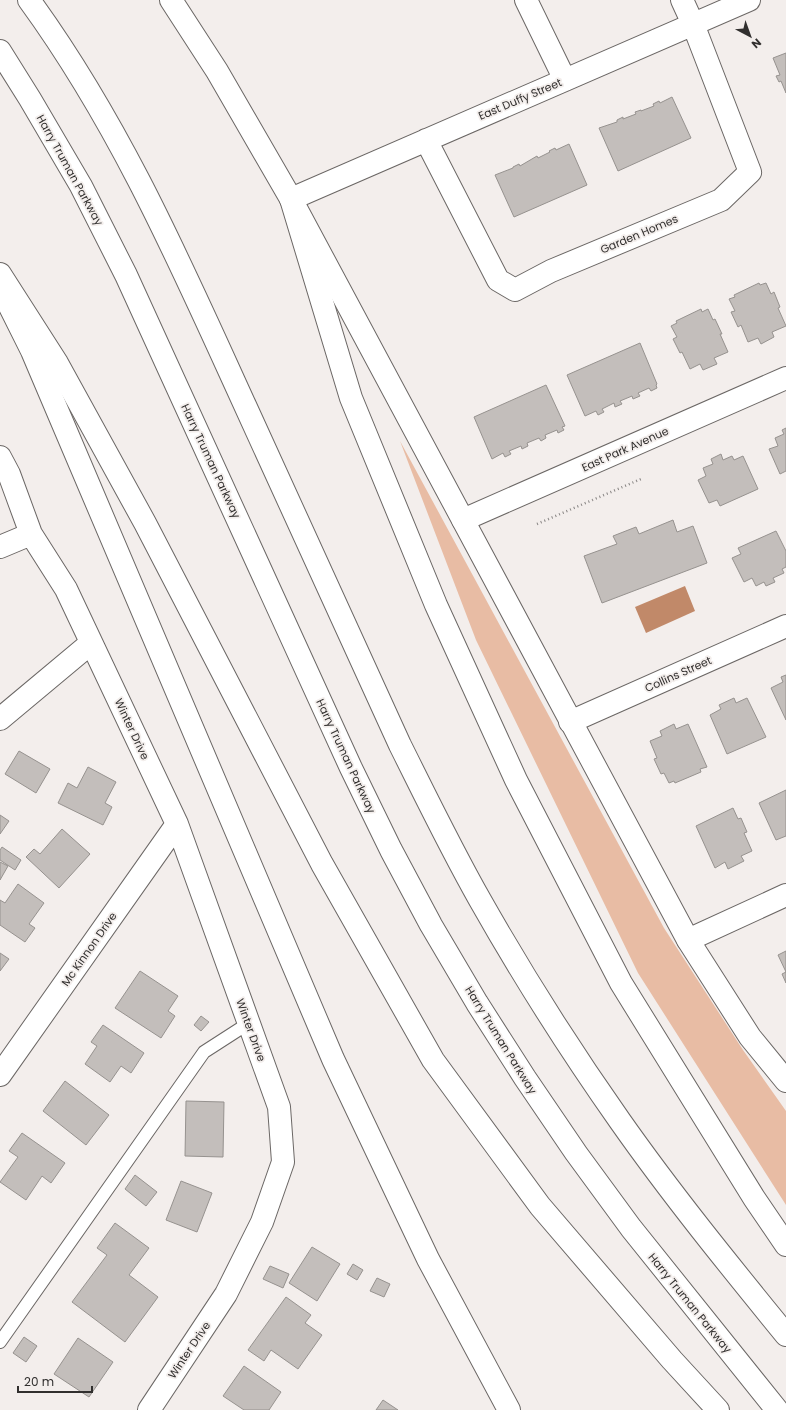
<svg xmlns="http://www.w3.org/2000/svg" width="786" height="1410" font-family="Poppins,sans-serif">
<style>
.green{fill:#e8bca4}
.water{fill:#c18969}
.building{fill:#c3bebb;stroke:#96928f}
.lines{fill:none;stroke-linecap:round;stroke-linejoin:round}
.service-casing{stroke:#6b6765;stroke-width:14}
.minor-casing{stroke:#6b6765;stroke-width:24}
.secondary-casing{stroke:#6b6765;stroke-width:24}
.motorway-casing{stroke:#6b6765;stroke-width:24}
.path{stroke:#888584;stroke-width:2.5;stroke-dasharray:1 3;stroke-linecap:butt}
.service{stroke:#fff;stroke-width:12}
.minor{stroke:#fff;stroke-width:22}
.secondary{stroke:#fff;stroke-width:22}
.motorway{stroke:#fff;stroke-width:22}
.labels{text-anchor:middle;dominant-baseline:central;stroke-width:3.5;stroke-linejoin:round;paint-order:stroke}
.street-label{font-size:11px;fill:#312f2e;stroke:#f3eeec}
</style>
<rect width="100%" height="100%" fill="#f3eeec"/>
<path class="green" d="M400 441 664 928 743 1050 786 1111V1205L638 973 476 640Z"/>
<path class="water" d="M685 586 695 611 646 633 635 607Z"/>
<path class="building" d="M786 53V93L781 81 779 82 776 76 780 75 773 58Z
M672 97 691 138 618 171 599 128 617 122V120L623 117V119L636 114 635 112 641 110V111L654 106 653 104 659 101 660 103Z
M569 144 587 185 514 217 495 175 513 168V167L519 164 520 166 537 156 538 158 550 152 549 151 555 148 556 150Z
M759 283 760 285 766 283 771 294 774 292 780 307 778 308 786 326 772 332 774 337 761 344 758 338 748 342 741 325 738 327 731 312 735 311 729 299 735 297 734 295Z
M701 309 702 312 708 309 713 320 715 319 722 334H720L728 352 714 358 717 364 703 370 700 364 690 369 682 352 680 353 673 339 677 337 671 326 677 323 676 321Z
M640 343 657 384 656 385 657 388 651 391 649 388 638 393 640 396 633 399 632 396 620 401 622 404 615 407 614 403 602 409 604 412 598 415 596 411 585 416 567 375Z
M546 385 565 426 562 427 564 430 558 433 557 430 545 435 546 438 541 441 539 438 527 443 528 446 522 449 521 446 509 451 511 454 505 457 503 453 492 459 474 417Z
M786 428V471L780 474 769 449 778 446 775 438 784 434 782 430Z
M721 454 723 460 732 456 734 460 743 456 758 489 720 506 717 500 709 503 698 480 706 476 703 468 713 464 711 459Z
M673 520 677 532 693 526 707 563 602 603 584 556 617 544 613 536 636 527 639 534Z
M776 531 786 551V567L782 569 784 573 773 578 775 582 766 586 764 582 756 586 752 578 744 582 732 558 741 554 738 548Z
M786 675V720L771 688 783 682 781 677Z
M734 698 736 703 747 698 766 737 727 754 710 715 721 709 719 705Z
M674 724 676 729 688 724 707 767 700 769 701 772 675 783 674 781 669 783 664 773 661 774 654 759 657 758 650 741 662 736 660 731Z
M19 751 50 769 36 793 5 774Z
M88 767 116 782 105 803 112 807 103 825 58 803 68 783 77 788Z
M786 790V836L776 840 759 803Z
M733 808 738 819 741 818 747 832 744 833 752 851 741 856 744 861 728 869 725 862 715 868 696 826Z
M0 815 9 821 0 834Z
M62 829 90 854 59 888 26 857 34 849 40 854Z
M2 847 21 860 15 870 0 860V850Z
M0 862 8 866 0 880Z
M18 884 44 903 29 924 35 928 25 942 0 925V900L5 903Z
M786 951V983L782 974 786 972 778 955Z
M0 953 9 959 0 971Z
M140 971 178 996 168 1011 175 1016 161 1038 115 1008Z
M201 1016 209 1022 201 1031 194 1025Z
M103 1025 144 1053 131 1073 121 1066 110 1082 85 1064 97 1046 91 1042Z
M65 1081 109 1115 86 1145 43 1111Z
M186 1101 224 1102 223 1157 185 1156Z
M22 1133 65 1163 51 1183 42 1176 26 1200 0 1182 18 1157 9 1151Z
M135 1175 157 1192 146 1206 125 1189Z
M181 1181 212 1193 197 1232 166 1220Z
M115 1223 149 1248 129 1275 158 1297 125 1342 72 1302 107 1255 97 1248Z
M312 1247 340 1264 317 1301 289 1283Z
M353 1264 363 1270 357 1280 347 1274Z
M270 1266 289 1274 283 1288 263 1279Z
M377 1278 390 1284 384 1297 370 1291Z
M286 1297 311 1315 305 1323 322 1335 298 1369 271 1350 264 1361 248 1350Z
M24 1337 37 1346 26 1362 13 1353Z
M78 1338 113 1362 89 1397 54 1374Z
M244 1366 281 1392 269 1410H244L223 1396Z
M383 1400 398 1410H376Z"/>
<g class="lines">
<g class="service-casing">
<path id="service" d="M0 1342 204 1052 249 1023"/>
</g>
<g class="minor-casing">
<path id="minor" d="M526 0 565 80
M426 140 498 280 515 290 551 271 721 200 750 172 693 24 682 0
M291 199 749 0
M0 457 9 474 31 534 66 589 177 824 279 1107 283 1162 262 1222 226 1294 149 1410
M463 520 786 378
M0 547 31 534
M0 719 91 643
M570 722 786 626
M688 940 786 895
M0 1075 177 824"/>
</g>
<g class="secondary-casing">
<path id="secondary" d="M171 0 217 71 291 199 688 940 750 1037 786 1081
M4 295 32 351 333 1059 428 1259 509 1410"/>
</g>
<g class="motorway-casing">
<path id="motorway" d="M29 0C115 118 173 247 233 379 289 501 345 623 400 745 426 797 451 849 480 900 523 976 570 1050 620 1121 672 1195 729 1265 786 1335
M0 51 30 99 81 186 126 275 351 768 391 850 431 925 477 1003 525 1078 576 1153 631 1228 777 1410
M291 199 351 398 436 605 516 780 621 983 754 1198 786 1245
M0 274 57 363 145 523 322 864 433 1060 540 1206 672 1360 718 1410"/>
</g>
<path class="path" d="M537 524 641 479"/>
<use href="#service" class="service"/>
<use href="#minor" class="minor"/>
<use href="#secondary" class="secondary"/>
<use href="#motorway" class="motorway"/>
</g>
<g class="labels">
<g class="street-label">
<text transform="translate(520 99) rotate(-23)">East Duffy Street</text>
<text transform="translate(70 170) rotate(61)">Harry Truman Parkway</text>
<text transform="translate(639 234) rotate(-23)">Garden Homes</text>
<text transform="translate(625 449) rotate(-24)">East Park Avenue</text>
<text transform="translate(211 461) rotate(65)">Harry Truman Parkway</text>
<text transform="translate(678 674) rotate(-24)">Collins Street</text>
<text transform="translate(132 729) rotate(65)">Winter Drive</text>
<text transform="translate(346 756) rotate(65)">Harry Truman Parkway</text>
<text transform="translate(89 949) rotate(-55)">Mc Kinnon Drive</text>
<text transform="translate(251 1030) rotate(70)">Winter Drive</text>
<text transform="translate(501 1040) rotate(58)">Harry Truman Parkway</text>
<text transform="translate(690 1303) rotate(51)">Harry Truman Parkway</text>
<text transform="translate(189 1350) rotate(-56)">Winter Drive</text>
</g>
</g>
<g transform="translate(750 36) rotate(139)" stroke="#f3eeec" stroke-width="3" paint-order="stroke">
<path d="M0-3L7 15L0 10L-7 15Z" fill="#312f2e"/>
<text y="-6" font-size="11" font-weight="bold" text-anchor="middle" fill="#312f2e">N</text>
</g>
<path d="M18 1386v6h74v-6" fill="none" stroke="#312f2e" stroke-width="2"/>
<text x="24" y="1386" font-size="12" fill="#312f2e" stroke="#f3eeec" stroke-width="3" paint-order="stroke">20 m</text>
</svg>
